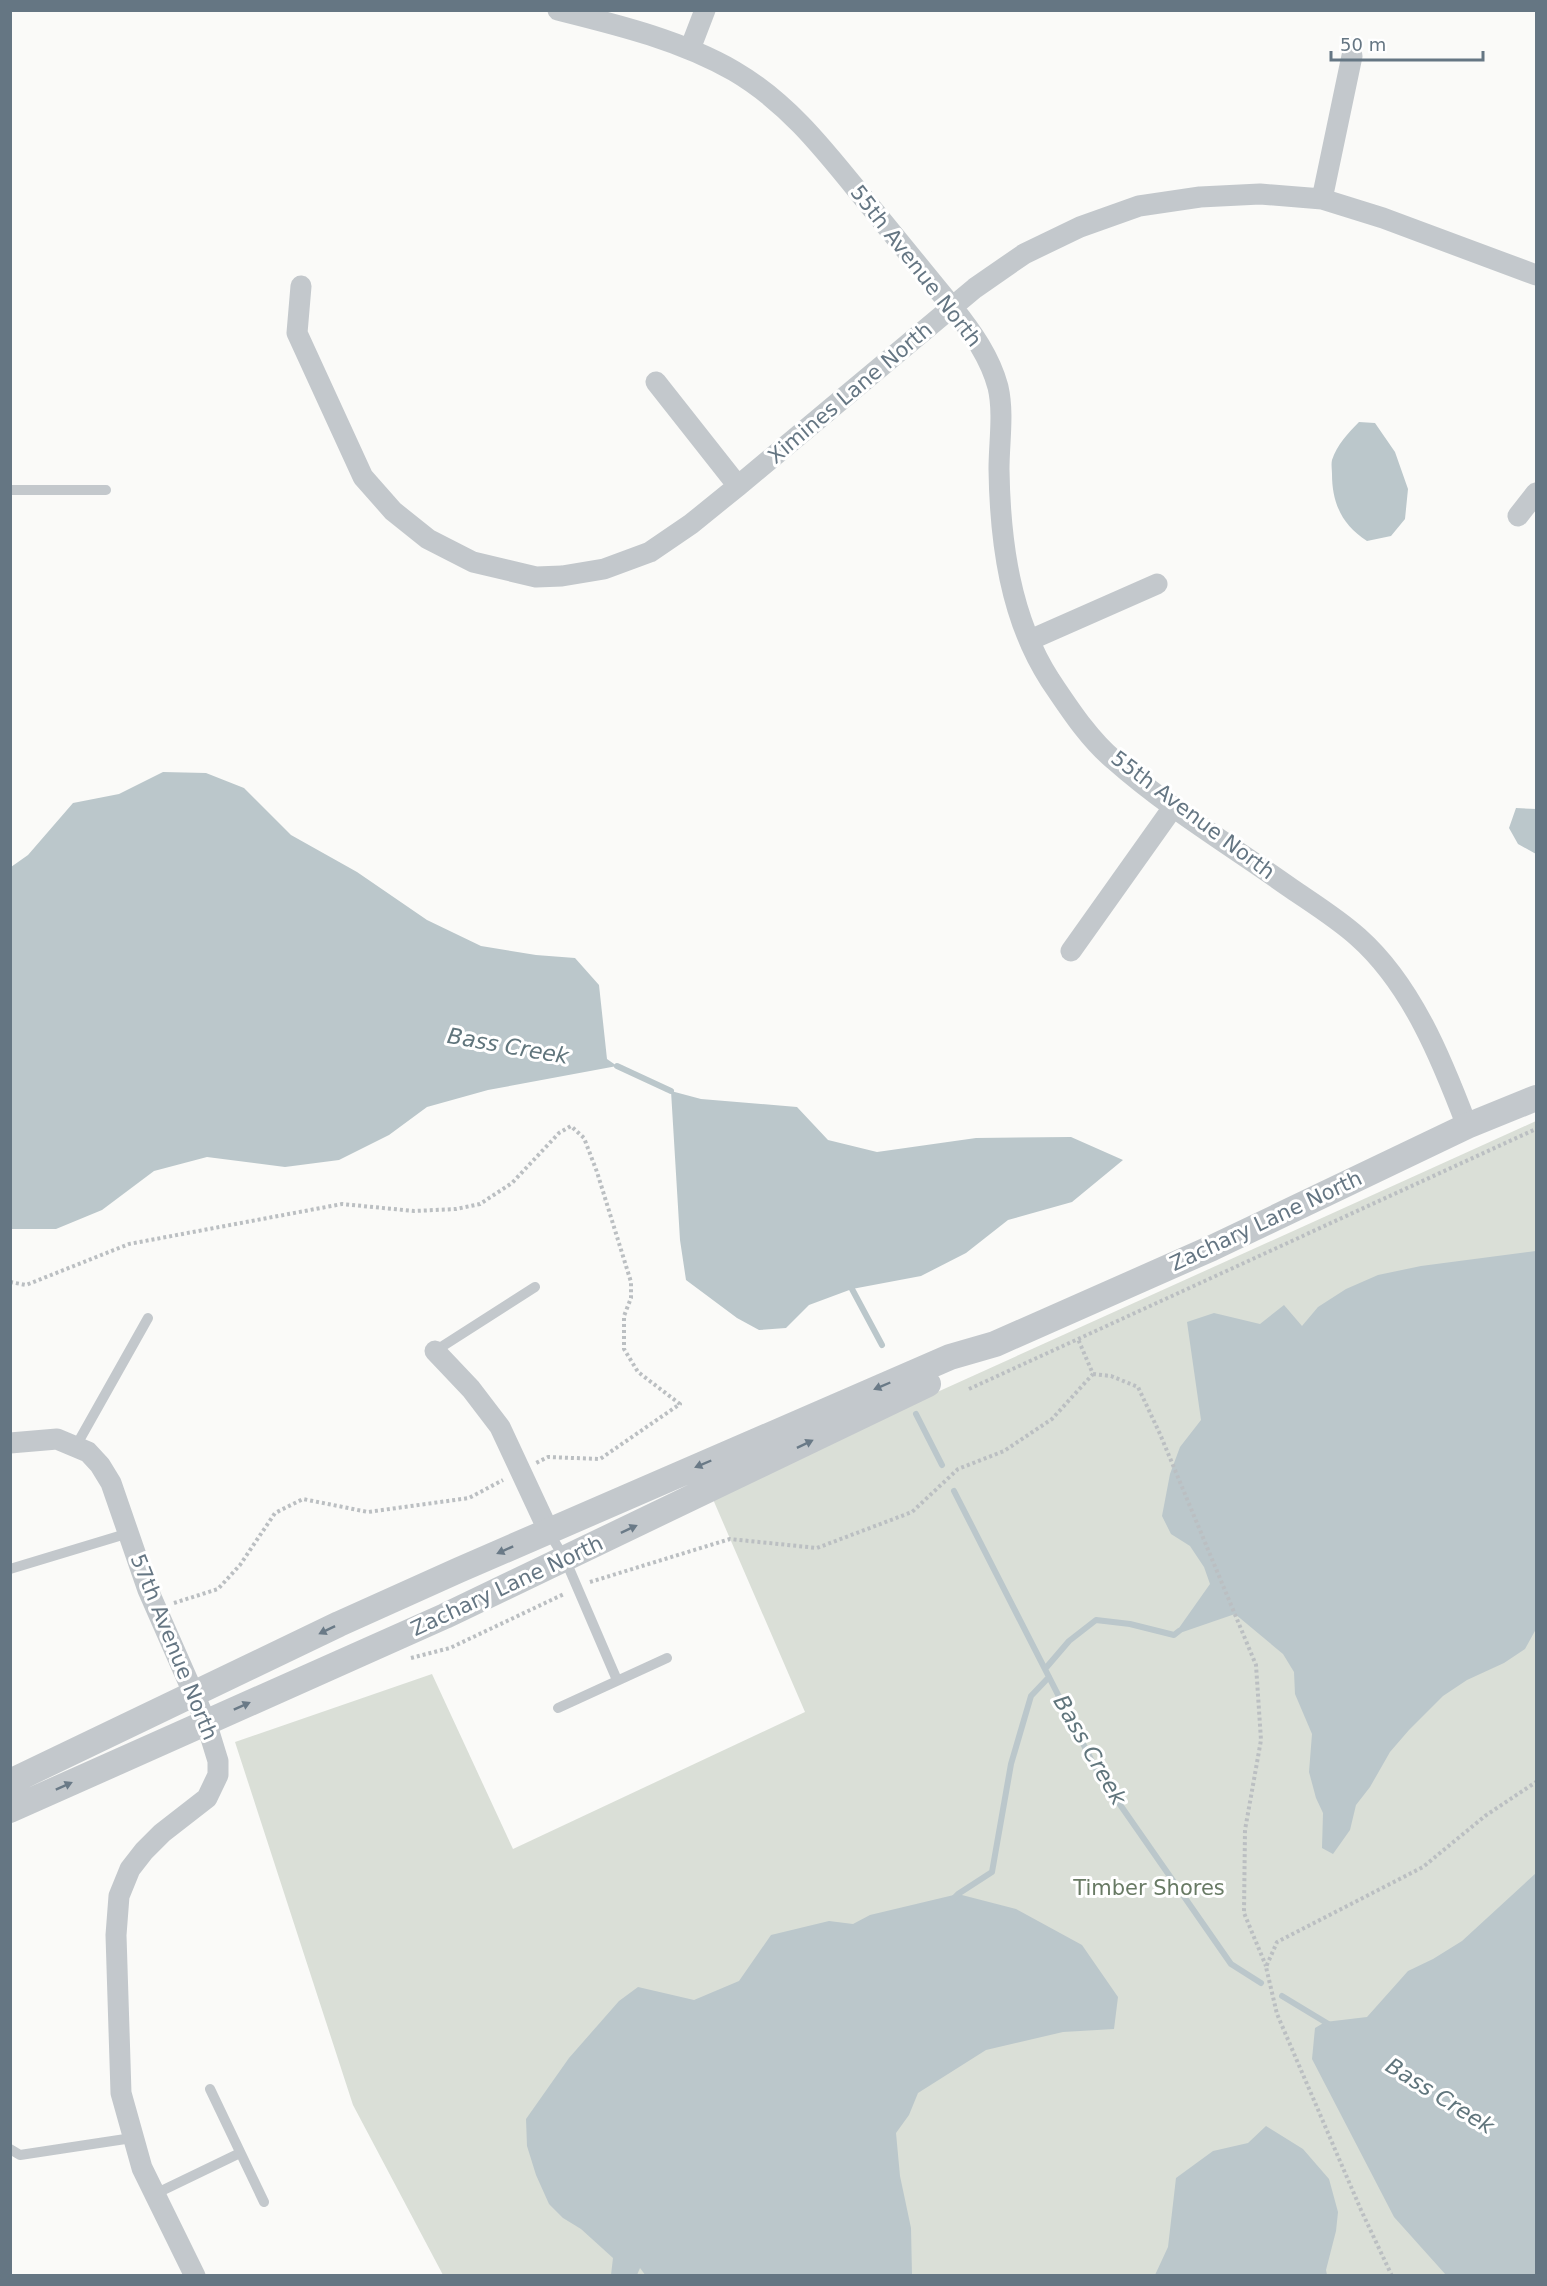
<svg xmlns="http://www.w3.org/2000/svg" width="1547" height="2286" font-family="'DejaVu Sans',sans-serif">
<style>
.green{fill:#dadfd7}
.water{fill:#bbc7cb}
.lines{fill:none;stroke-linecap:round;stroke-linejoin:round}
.stream{stroke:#bbc7cb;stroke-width:6}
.path{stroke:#bbbfc2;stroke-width:4;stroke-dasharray:3 3;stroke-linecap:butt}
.service{stroke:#c3c8cc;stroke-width:10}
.minor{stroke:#c3c8cc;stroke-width:21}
.tertiary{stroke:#c3c8cc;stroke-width:26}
.oneway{fill:#6a7a87}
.labels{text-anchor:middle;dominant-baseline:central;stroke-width:6;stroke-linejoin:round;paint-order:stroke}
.street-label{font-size:21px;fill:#657683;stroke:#fff}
.park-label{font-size:21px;fill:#687a64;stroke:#fff}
.water-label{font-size:22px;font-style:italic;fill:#60757c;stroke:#fff}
</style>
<rect width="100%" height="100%" fill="#fafaf8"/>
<path class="green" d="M1536 1121V2275H443L353 2105 235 1742 432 1674 513 1849 805 1712 712 1497 924 1398Z"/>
<path class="water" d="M1359 422 1375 423 1395 452 1408 489 1405 519 1391 536 1367 541C1342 525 1332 503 1332 474 1332 470 1331 464 1332 460 1337 445 1348 433 1359 422Z
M163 772 206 773 244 788 291 835 357 872 427 920 481 946 536 955 575 958 599 985 607 1059 617 1066 488 1090 427 1107 389 1135 339 1160 285 1167 207 1157 154 1171 102 1210 56 1229H11V867L28 855 73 803 119 794Z
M1516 808 1536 809V854L1518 844 1509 828Z
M671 1091 701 1099 797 1107 828 1140 877 1152 976 1138 1071 1137 1123 1160 1072 1202 1008 1220 966 1253 921 1276 852 1289 809 1305 786 1328 759 1330 737 1318 686 1280 680 1240Z
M1536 1251V1629L1525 1649 1504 1663 1467 1680 1443 1696 1409 1730 1390 1752 1370 1787 1356 1805 1350 1830 1333 1854 1322 1848 1323 1813 1316 1798 1309 1772 1312 1734 1295 1694 1294 1672 1283 1654 1235 1614 1174 1635 1210 1584 1204 1567 1190 1546 1171 1534 1162 1516 1170 1474 1180 1447 1201 1420 1187 1322 1214 1313 1260 1324 1284 1305 1302 1326 1318 1307 1346 1289 1378 1275 1421 1266Z
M1536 1873V2275H1446L1394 2217 1312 2059 1315 2028 1325 2022 1367 2017 1408 1971 1433 1959 1462 1941Z
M958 1894 1016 1909 1082 1945 1118 1997 1114 2029 1063 2032 986 2050 918 2093 909 2115 896 2133 900 2176 911 2228 912 2275 646 2276 640 2268 637 2275H611L613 2258 581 2229 563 2218 549 2204 536 2175 527 2146 526 2119 569 2058 619 2001 638 1987 694 2000 739 1981 771 1935 829 1921 853 1924 870 1915Z
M1266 2126 1303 2149 1329 2179 1338 2212 1336 2231 1326 2270 1327 2275H1155L1168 2247 1176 2178 1213 2151 1248 2143Z"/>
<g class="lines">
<path class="stream" d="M617 1066 671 1091
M852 1289 882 1345
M916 1414 942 1465
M954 1491 1098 1773 1231 1964 1261 1983
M1045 1669 1069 1641 1096 1620 1130 1624 1174 1635 1179 1631
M953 1899 958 1894 992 1872 1011 1764 1031 1696 1049 1677
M1282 1996 1330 2025"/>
<path class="path" d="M10 1282 26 1285 129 1244 342 1204 414 1211 456 1209 480 1204 512 1183 559 1133 571 1126 584 1138 597 1172 631 1282V1298L624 1316V1349L638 1372 680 1404 600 1459 548 1457 536 1463
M1093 1374 1111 1376 1138 1387 1160 1434 1256 1665 1261 1740 1245 1830 1244 1913 1266 1966
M969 1389 1536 1129
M590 1582 730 1539 817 1548 912 1512 958 1469 1004 1451 1052 1419 1093 1374 1078 1339
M174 1603 218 1589 240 1565 275 1513 303 1499 368 1512 469 1498 503 1480
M411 1658 450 1648 564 1594
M1392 2276 1361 2210 1277 2014 1266 1967 1277 1942 1423 1867 1485 1816 1536 1782"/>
<path class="service" d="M10 490H106
M435 1351 535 1287
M76 1446 148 1318
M548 1531 565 1559 617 1680
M10 1569 129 1533
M558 1708 667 1658
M210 2089 264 2202
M10 2149 20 2155 132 2138
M155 2194 240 2153"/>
<path class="minor" d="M558 10C618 25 680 40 734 71 787 102 823 148 861 195 891 232 922 270 953 308 972 332 990 357 998 387 1004 413 999 443 999 469 1000 541 1010 618 1050 680 1069 708 1088 738 1114 760 1168 808 1233 847 1292 889 1314 904 1338 919 1358 937 1412 985 1442 1060 1467 1126
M690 49 705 10
M1322 199 1352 56
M301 286 297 333 363 477 393 511 428 539 473 562 536 577 562 576 604 569 650 552 691 524 738 486 975 288 1024 254 1080 227 1139 206 1200 197 1260 194 1322 199 1383 218 1536 275
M656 382 738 486
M1518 516 1536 493
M1030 640 1157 584
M1071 951 1174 806
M435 1351 471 1389 500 1427 548 1530
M10 1443 57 1439 88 1452 100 1465 111 1483 148 1590 206 1722 218 1761V1775L207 1798 162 1833 144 1851 130 1869 119 1896 116 1935 121 2093 142 2168 195 2276"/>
<path class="tertiary" d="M10 1782 339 1624 459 1570 950 1357 995 1344 1212 1248 1467 1126 1536 1098
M10 1810 445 1616 928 1384"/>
</g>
<defs><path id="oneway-solid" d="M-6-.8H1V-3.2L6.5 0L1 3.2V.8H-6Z" transform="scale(1.5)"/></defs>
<g class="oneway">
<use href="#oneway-solid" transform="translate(882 1386) rotate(157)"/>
<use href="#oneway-solid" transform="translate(805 1444) rotate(-26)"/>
<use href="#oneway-solid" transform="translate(703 1464) rotate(157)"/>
<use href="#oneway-solid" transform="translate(629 1529) rotate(-25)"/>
<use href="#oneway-solid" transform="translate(505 1550) rotate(156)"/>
<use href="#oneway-solid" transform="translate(327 1630) rotate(154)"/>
<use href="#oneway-solid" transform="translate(242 1706) rotate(-24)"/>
<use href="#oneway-solid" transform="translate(64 1786) rotate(-24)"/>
</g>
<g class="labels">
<g class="street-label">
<text transform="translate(916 266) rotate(52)">55th Avenue North</text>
<text transform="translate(850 393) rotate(-40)">Ximines Lane North</text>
<text transform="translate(1193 815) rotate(37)">55th Avenue North</text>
<text transform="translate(1266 1221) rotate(-25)">Zachary Lane North</text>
<text transform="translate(507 1586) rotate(-25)">Zachary Lane North</text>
<text transform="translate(174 1647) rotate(68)">57th Avenue North</text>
</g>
<g class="park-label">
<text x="1149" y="1888">Timber Shores</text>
</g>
<g class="water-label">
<text transform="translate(508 1046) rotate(10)">Bass Creek</text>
<text transform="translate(1090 1750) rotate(60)">Bass Creek</text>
<text transform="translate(1440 2096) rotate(32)">Bass Creek</text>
</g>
</g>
<rect width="1547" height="2286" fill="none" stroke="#657683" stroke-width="24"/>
<path d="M1331 51v9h152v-9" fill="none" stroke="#657683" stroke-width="3"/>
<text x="1340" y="51" font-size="18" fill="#657683" stroke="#ffffff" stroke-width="4.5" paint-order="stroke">50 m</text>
</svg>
